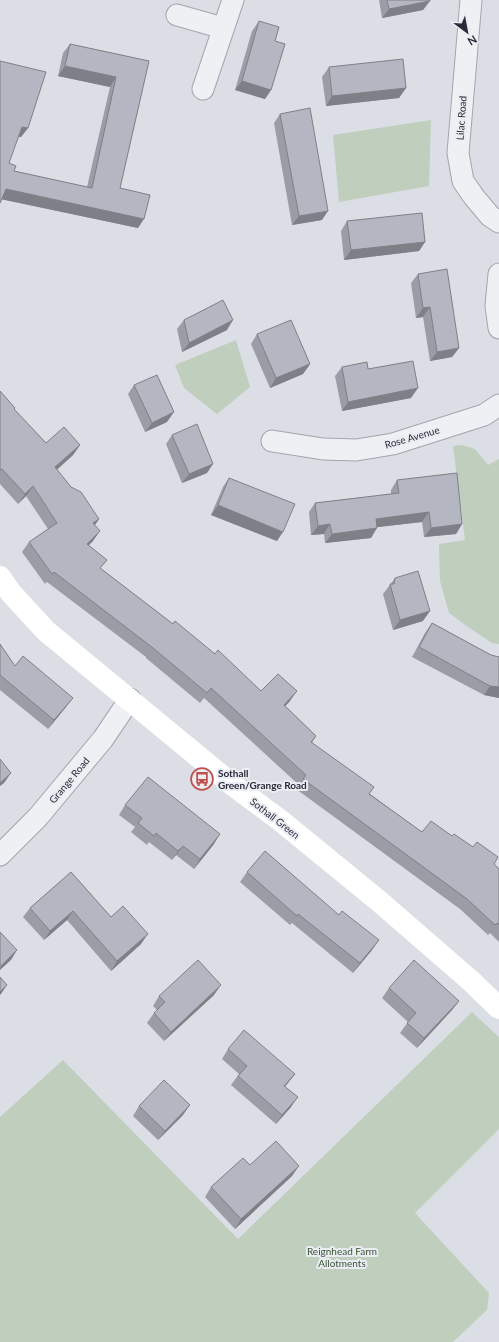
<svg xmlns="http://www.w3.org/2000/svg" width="499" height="1342" font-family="Lato,sans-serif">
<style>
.green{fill:#c0cebe}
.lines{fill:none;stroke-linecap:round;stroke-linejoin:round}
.street-casing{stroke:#a2a5ae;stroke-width:23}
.street{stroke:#eff0f4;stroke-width:21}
.secondary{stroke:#fff;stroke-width:22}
.wall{fill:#9b9da6}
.shaded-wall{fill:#7e8087}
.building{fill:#b4b7c1;stroke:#7e8087}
.labels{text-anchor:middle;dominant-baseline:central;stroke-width:4;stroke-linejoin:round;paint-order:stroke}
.street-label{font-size:10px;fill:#282b3a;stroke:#ebedf3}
.poi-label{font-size:10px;font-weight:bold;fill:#282b3a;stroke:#ebedf3;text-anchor:start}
.park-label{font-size:10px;fill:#375436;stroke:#ebedf3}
</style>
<rect width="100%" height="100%" fill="#dcdee5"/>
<path class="green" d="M431 120 429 186 339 202 333 135Z
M236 340 250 387 217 414 184 388 175 365Z
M462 445 475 449 488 465 499 459V644L492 643 468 627 449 613 440 581 439 544 465 540 453 446Z
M472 1012 499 1037V1129L415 1213 489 1293 487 1310 453 1342H0V1117L63 1060 238 1239Z"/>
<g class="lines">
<g class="street-casing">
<path id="street" d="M471 0 458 153 463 181 474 197 490 216 499 222
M177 15 223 28
M203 89 233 0
M499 274 496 306 499 328
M272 441 323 449 356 450 393 444 484 415 499 405
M0 855 38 817 103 739 130 699"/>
</g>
<use href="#street" class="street"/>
<path class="secondary" d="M0 577 11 593 46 631 234 786 281 821 380 902 471 981 499 1008"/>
</g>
<path class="wall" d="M379 0H430L423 10 382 18Z
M259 21 275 41 271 90 265 99 235 90 252 31Z
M70 44 149 61 120 188 138 228 2 199 0 61 28 128 21 137H18L9 163 14 171 87 187 110 87 58 76 63 53Z
M329 67 406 88 399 98 326 106 322 77Z
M280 114 322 220 292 225 274 123Z
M347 221 425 242 419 251 344 260 341 231Z
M418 274 459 348 452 357 430 361 423 317 416 318 411 283Z
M184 320 227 330 182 352 177 329Z
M257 334 310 364 303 374 270 388 251 344Z
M342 367 368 369 411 398 342 411 335 376Z
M134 385 167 422 145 432 128 394Z
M0 391 14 410 46 443 80 445 73 455 57 470 71 487 99 519 95 525 93 541 88 545 107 560 100 568 261 691 290 701 285 706 316 736 312 743 370 794 422 832 494 864 499 869V942L490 933 488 935 460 909 296 789 299 785 204 698 200 703 146 658V657L47 582 45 584 22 552 29 542 48 529 26 496 18 504 0 484Z
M172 435 207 473 182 483 166 444Z
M229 478 277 541 211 515 223 487Z
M397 480 462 524 456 534 424 537 422 522 377 527 371 538 325 543 324 534 311 535 309 512 315 503 391 494V490Z
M395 578 423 621 393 630 383 594Z
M432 623 491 655 499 657V698L484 695 412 657 425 633Z
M0 644 15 666 66 707 48 729 0 690Z
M125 805 214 844 194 869 176 855 172 860 149 842 147 845 131 832 135 827 119 815Z
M71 872 111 917 141 944 111 971 67 920 44 940 23 917 30 908Z
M247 872 372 950 353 973 292 923 290 925 240 882Z
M389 988 459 1001 452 1010 417 1048 400 1033 408 1022 382 998Z
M214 995 164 1041 147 1023 154 1013 157 1010 153 1006 159 996Z
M228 1049 295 1074 285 1086 291 1107 276 1124 231 1085 239 1074 222 1059Z
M139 1106 183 1115 158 1140 133 1116Z
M250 1165 292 1176 235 1229 205 1197 211 1187Z"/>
<path class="shaded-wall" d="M430 1 423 10 382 18 389 9Z
M65 66 116 77 110 87 58 76Z
M242 81 271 90 265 99 235 90Z
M406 88 399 98 326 106 332 96Z
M22 127 28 128 21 137 15 136Z
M6 189 144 219 138 228 0 199Z
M328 211 322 220 292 225 299 216Z
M425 242 419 251 344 260 351 250Z
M430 307 423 317 416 318 423 308Z
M233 320 227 330 182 352 189 343Z
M459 348 452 357 430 361 437 352Z
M310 364 303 374 270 388 276 378Z
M418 388 411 398 342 411 348 402Z
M174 412 167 422 145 432 152 423Z
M80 445 73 455 48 477 55 467Z
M213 464 207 473 182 483 189 474Z
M33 486 26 496 18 504 25 494Z
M218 505 283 532 277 541 211 515Z
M429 512 422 522 370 528 376 519Z
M99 519 92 529 93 523Z
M330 524 324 534 311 535 318 526Z
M462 524 456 534 424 537 431 528Z
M377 528 371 538 325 543 332 534Z
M100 531 93 541 80 554 87 544Z
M430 611 423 621 393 630 400 620Z
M490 686 499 687V698L484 695Z
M297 691 290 701 277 715 284 705Z
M73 698 66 707 48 729 54 720Z
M11 773 4 783 0 786V783Z
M220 834 214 844 194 869 200 859Z
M183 846 176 855 172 860 178 851Z
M73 911 67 920 44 940 50 931Z
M148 934 141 944 111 971 117 961Z
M379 940 372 950 353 973 360 963Z
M17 950 11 960 0 970V967Z
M7 985 1 994 0 995V992Z
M221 985 214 995 164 1041 171 1032Z
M459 1001 452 1010 417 1048 424 1038Z
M295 1074 288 1083 278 1095 284 1086Z
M298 1097 291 1107 276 1124 282 1115Z
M190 1105 183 1115 158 1140 165 1131Z
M299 1166 292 1176 235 1229 241 1219Z"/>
<path class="building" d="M387 0H430V1L389 9Z
M259 21 279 27 275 41 285 44 271 90 242 81Z
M70 44 149 61 120 188 150 195 144 219 6 189 0 203V61L46 72 28 128 22 127 9 163 16 166 14 171 92 188 116 77 65 66Z
M403 59 406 88 332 96 329 67Z
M310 108 328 211 299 216 280 114Z
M422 213 425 242 351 250 347 221Z
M447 269 459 348 437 352 430 307 423 308 418 274Z
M223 300 233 320 189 343 184 320Z
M291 320 310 364 276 378 257 334Z
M413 361 418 388 348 402 342 367 367 362 368 369Z
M157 375 174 412 152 423 134 385Z
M0 391 15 408 14 409 46 443 64 427 80 445 55 467 71 487 81 492 99 519 93 523 100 531 87 544 107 560 100 568 173 624 175 621 215 654 218 650 261 691 278 674 297 691 284 705 316 736 311 742 374 787 369 794 422 832 431 821 452 836 454 834 473 847 477 842 498 857 494 864 499 869V925L497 923 495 925 467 899 303 779 306 775 211 688 207 693 153 648 54 572 52 574 29 542 57 523 33 486 25 494 2 469 1 470 0 469Z
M197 424 213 464 189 474 172 435Z
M457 473 462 524 431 528 429 512 376 519 377 528 332 534 330 524 318 526 315 503 399 493 397 480Z
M229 478 295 504 283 532 218 505Z
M418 571 430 611 400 620 390 584H394L395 578Z
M432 623 491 655 499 657V687L490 686 419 647Z
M0 644 15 666 23 656 73 698 54 720 0 675Z
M0 759 11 773 0 783Z
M148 777 220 834 200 859 183 846 178 851 156 833 154 836 138 823 142 818 125 805Z
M265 851 339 915 342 911 379 940 360 963 298 914 297 916 247 872Z
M71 872 111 917 123 906 148 934 117 961 73 911 50 931 30 908Z
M0 932 17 950 1 966 0 965Z
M198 960 221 985 171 1032 154 1013 165 1002 159 996Z
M414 960 459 1001 424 1038 407 1023 416 1013 389 988Z
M0 977 7 985 0 992Z
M244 1030 295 1074 284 1086 298 1097 282 1115 238 1076 247 1066 228 1049Z
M164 1080 190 1105 165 1131 139 1106Z
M276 1141 299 1166 241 1219 211 1187 243 1158 250 1165Z"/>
<defs>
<g id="bus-ring" transform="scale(1.15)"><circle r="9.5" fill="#ebedf3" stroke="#c04f4c" stroke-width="1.5"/><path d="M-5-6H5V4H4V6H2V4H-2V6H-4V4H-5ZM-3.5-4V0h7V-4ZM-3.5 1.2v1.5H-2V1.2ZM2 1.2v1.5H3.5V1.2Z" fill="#c04f4c"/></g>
</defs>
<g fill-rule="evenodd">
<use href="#bus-ring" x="202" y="779"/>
</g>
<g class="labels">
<g class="street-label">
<text transform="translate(461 118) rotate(-86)">Lilac Road</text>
<text transform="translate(412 437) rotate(-16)">Rose Avenue</text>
<text transform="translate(69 780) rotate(-50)">Grange Road</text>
<text transform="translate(275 818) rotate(38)">Sothall Green</text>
</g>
<g class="poi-label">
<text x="218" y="773">Sothall<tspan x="218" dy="12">Green/Grange Road</tspan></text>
</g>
<g class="park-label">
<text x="342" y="1251">Reignhead Farm<tspan x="342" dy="12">Allotments</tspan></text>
</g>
</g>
<g transform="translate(467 32) rotate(148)" stroke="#ebedf3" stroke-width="3" paint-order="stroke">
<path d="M0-3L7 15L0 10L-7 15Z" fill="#282b3a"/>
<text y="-6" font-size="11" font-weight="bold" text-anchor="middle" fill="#282b3a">N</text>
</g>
</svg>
